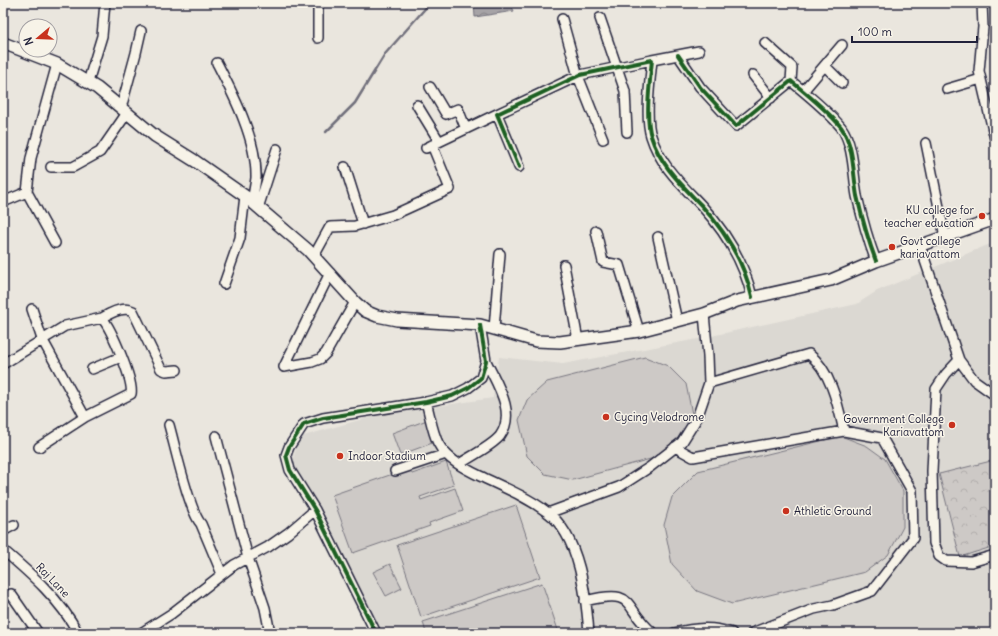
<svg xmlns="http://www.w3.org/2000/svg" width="998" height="636" font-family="Delius,sans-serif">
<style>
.built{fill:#dbd8d2}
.forest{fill:url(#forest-crowns);stroke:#787680}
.garden{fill:#cdc9c6;stroke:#787680}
.water{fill:url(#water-waves);stroke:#716f7b}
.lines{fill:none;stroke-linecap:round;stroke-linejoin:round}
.stream{stroke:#716f7b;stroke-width:2.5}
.minor-casing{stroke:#22223b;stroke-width:12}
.major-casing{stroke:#22223b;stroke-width:14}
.minor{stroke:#f7f3e8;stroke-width:9}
.major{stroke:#f7f3e8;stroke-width:11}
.cycleway-casing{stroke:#f7f3e8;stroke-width:6}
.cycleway{stroke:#1b5e20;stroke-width:4}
.poi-dot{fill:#c8321e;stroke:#f7f3e8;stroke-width:1.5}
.labels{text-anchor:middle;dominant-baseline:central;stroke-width:3;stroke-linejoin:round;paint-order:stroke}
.poi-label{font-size:11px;fill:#22223b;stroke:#f7f3e8;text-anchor:start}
.street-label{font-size:11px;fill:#22223b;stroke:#f7f3e8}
</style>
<defs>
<pattern id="forest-crowns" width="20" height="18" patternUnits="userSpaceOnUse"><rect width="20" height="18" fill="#cdc9c6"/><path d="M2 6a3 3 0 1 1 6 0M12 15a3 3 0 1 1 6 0" fill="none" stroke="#b0acab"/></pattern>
<pattern id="water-waves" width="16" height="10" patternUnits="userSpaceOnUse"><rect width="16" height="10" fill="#a6a3a6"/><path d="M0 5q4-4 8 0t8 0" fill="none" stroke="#878488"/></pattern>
</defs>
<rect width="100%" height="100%" fill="#eae6de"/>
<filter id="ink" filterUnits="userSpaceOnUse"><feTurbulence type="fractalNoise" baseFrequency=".025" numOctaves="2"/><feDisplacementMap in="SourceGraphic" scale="8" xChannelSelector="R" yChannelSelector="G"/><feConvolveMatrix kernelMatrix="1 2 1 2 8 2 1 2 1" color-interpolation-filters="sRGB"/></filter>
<g filter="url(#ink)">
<path class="built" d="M995 242V633H383L292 461 300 437 377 415 493 398 499 357 563 364 698 339 857 304 877 291Z"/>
<path class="forest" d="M995 460V546L960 557 939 474Z"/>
<path class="garden" d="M645 357 668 366 686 384 692 414 685 436 669 454 573 480 545 474 527 456 519 420 527 400 547 382Z
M427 420 435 442 400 455 392 433Z
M841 436 867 446 885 459 903 491V527L888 555 865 572 732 604 697 591 672 564 664 525 672 497 698 471Z
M446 462 454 485 420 497 421 500 455 488 463 511 429 523 430 526 353 553 332 495 410 468 412 474Z
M516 505 540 577 421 617 397 545Z
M390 564 402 588 386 596 373 572Z
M542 583 559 633H426L423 622Z"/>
<path class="water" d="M474 3H510L514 11 475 17Z"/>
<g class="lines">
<path class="stream" d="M326 132 355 103 385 54 430 3"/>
<g class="minor-casing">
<path id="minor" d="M982 3 983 27 979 71 995 139
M600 18 625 91 627 132
M562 19 578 76 603 139
M318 38V3
M765 43 792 67 791 81
M678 55 700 87 736 126 791 81C808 95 827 110 841 127 854 145 853 174 857 196 862 218 868 240 876 261
M652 60 699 51
M217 63C234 96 257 140 256 178 255 186 253 195 252 203
M825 66 842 83
M753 75 771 98
M88 82 102 36 105 3
M430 87 446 114 458 109 466 129
M947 89 981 79
M803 91 842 45
M417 105 439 141
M121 108 136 53 141 31
M926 143 945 237
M426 148 497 114
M51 167H73L100 152 127 113
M345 167 363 224
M519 167 497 114 580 75 652 60C650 81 645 118 651 136 660 165 681 184 701 205 725 231 744 262 752 297
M3 202 27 192
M258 208 277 149
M596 231 603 262 619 265 639 331
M658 237 677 321
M55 243 27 192 31 158 57 64
M920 246 959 360 946 374 936 389 932 471 934 543 939 556 946 561 971 562 995 555
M314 256 330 227 355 226 393 215 450 189 432 145
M564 265 578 340
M224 284 240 238 245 196
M32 309 42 339 85 417 39 447
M494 329 500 254
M959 360 974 380 995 395
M3 364 65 326 102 318
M284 367 330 273
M284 367 312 362 320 359 326 353 355 302
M92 369 121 357
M709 383 809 354C831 371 838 405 844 431
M426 402C430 415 432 431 438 443 446 459 465 469 480 476 503 487 527 497 547 512 580 536 586 596 589 633
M85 417 131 394C134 381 111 328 102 318 110 313 124 306 133 311L161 369 166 371 177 370
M169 425C175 446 189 511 201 524L222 574
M216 436 248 558 265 608 270 633
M675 447 693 457 844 431 882 438 912 491 913 538 872 591 833 605 814 609 752 633
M459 464C470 457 492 446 500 436 517 412 496 383 486 361
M395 471 446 454
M548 513 619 487 650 467 682 442 697 418 709 383 708 356 704 314
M3 531 14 525
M3 550C31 574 60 599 78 633
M11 594 38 633
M585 601C638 588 621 606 653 633
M141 633 171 614 234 565 268 547 288 533 315 510
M376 633 315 510 290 470 286 455 289 447 304 424 323 418 426 402 452 396 468 388 481 378 486 361 480 325
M674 633C695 628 712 626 732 633"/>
</g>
<g class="major-casing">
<path id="major" d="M3 43 57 64 97 88 155 136 195 161 245 196 308 250 355 302 365 311 377 316 397 320 480 325 536 341 560 342 639 331 704 314 737 301 831 280 876 261 995 219"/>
</g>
<use href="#minor" class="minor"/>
<use href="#major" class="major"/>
<g class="cycleway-casing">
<path id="cycleway" d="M678 55 700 87 736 126 791 81C808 95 827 110 841 127 854 145 853 174 857 196 862 218 868 240 876 261
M519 167 497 114 580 75 652 60C650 81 645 118 651 136 660 165 681 184 701 205 725 231 744 262 752 297
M376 633 315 510 290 470 286 455 289 447 304 424 323 418 426 402 452 396 468 388 481 378 486 361 480 325"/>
</g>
<use href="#cycleway" class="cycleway"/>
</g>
</g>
<g class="poi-dot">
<circle cx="982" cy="216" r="4"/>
<circle cx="892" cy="247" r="4"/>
<circle cx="606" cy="417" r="4"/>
<circle cx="952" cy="425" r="4"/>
<circle cx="340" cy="456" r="4"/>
<circle cx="786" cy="511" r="4"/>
</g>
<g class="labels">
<g class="poi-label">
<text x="974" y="210" text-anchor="end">KU college for<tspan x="974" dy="13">teacher education</tspan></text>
<text x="900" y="241">Govt college<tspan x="900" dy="13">kariavattom</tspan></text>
<text x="614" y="417">Cycing Velodrome</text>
<text x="944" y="419" text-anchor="end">Government College<tspan x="944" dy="13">Kariavattom</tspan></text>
<text x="348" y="456">Indoor Stadium</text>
<text x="794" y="511">Athletic Ground</text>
</g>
<g class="street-label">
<text transform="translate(53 580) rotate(46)">Raj Lane</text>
</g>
</g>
<rect width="998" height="636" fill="none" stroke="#f7f3e8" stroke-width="16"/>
<rect x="8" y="8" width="982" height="620" fill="none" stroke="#22223b" stroke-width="1.5" filter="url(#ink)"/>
<g transform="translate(38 38) rotate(251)"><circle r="19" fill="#f7f3e8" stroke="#a29fa3"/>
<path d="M0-3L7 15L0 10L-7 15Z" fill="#c8321e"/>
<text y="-6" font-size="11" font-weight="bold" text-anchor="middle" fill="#22223b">N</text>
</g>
<path d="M852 36v6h125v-6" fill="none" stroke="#22223b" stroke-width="2"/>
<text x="858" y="36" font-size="12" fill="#22223b" stroke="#f7f3e8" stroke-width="3" paint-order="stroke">100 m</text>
</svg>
